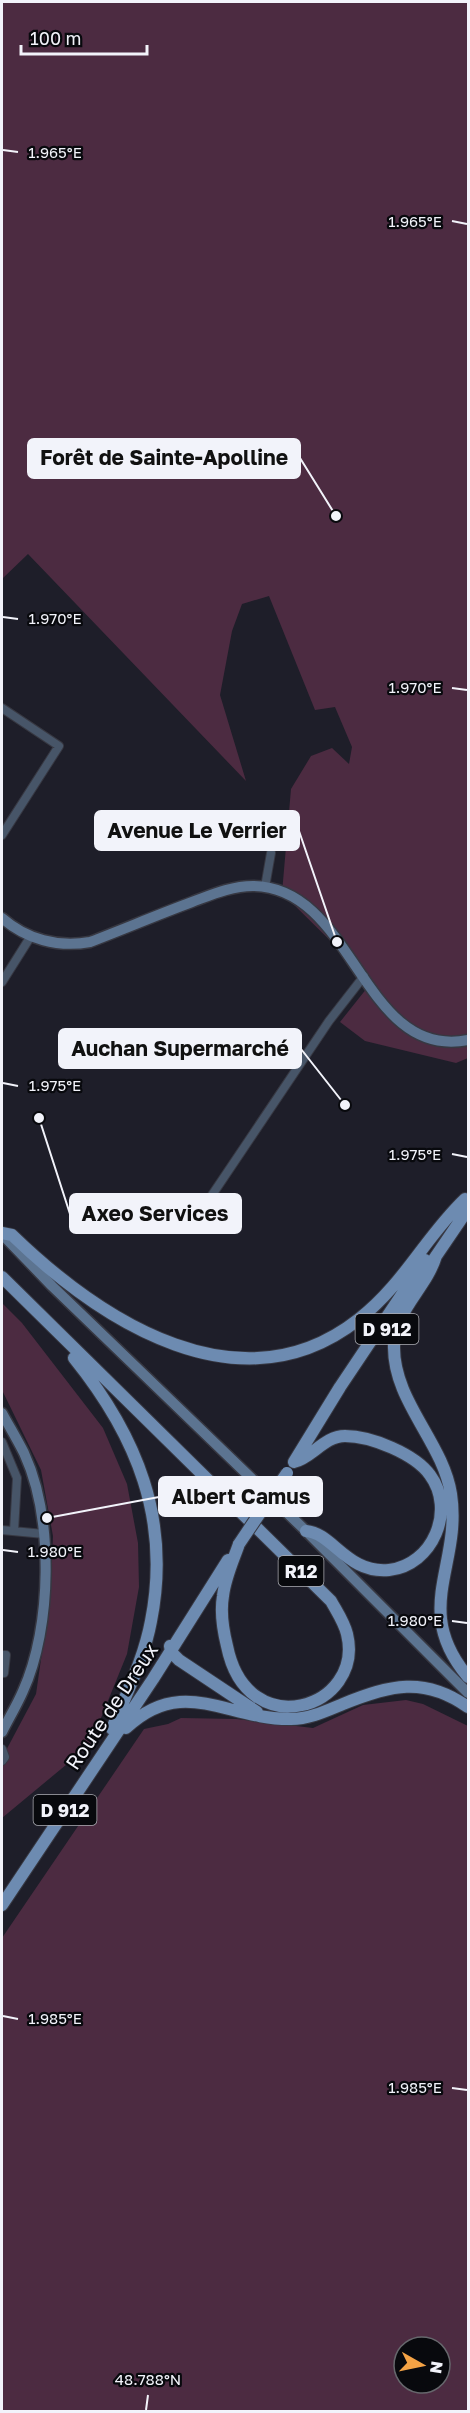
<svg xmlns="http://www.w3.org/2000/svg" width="470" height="2413" font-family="'Golos Text',sans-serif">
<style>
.green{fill:#4c2b41;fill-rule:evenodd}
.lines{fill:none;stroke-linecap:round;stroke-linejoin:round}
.street-casing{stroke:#373842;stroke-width:10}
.secondary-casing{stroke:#373842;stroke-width:13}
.primary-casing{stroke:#373842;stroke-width:14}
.street{stroke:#475568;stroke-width:8}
.secondary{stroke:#5c7491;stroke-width:10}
.primary{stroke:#6d8bb1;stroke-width:12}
.primary-bridge-casing{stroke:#373842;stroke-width:14;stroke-linecap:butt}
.primary-bridge{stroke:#6d8bb1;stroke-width:12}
.ticks{fill:none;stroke:#f2f3fa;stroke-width:2}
.labels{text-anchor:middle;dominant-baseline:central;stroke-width:4.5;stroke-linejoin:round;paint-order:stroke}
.shield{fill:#08090d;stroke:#acadb3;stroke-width:1.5}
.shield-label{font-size:18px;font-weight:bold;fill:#f2f3fa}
.street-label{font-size:20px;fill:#f2f3fa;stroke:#08090d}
.ticks-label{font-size:15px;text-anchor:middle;fill:#f2f3fa;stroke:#08090d;stroke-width:4.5;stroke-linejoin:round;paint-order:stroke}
.leader{fill:none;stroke:#f2f3fa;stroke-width:2}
.callout-dot{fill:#f2f3fa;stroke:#08090d;stroke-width:2}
.callout{fill:#f2f3fa;stroke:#f2f3fa;stroke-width:2}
.callout-label{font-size:21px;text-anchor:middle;font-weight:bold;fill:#111}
</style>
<rect width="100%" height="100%" fill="#1e1e29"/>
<path class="green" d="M2 2H468V1058L456 1063 365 1041 340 1022 371 983 364 974 282 893 291 789 311 756 332 748 349 764 352 747 335 707 315 710 269 596 242 604 232 631 220 695 246 781 28 554 2 579Z
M2 1303 22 1323 103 1428 127 1484 138 1543 139 1587 127 1654 90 1745 2 1818V1758L36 1694 50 1597 53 1536 41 1470 2 1390Z
M406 1700 423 1704 468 1726V2411L2 2412V1938L144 1729 168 1724 181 1718 236 1719 313 1728 363 1705ZM404 2347H440V2383H404Z"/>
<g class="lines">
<g class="street-casing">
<path id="street" d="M2 708 59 746 2 835
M265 887 271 853
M2 982 31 936
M208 1201 329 1021 364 976
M2 1442 17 1478 14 1531
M2 1530 44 1534
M2 1655H6L4 1673 2 1672
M2 1749 5 1757 2 1761"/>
</g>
<g class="secondary-casing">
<path id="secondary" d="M2 918C26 939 58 948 90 942 124 929 157 915 192 902 211 895 231 886 253 886 355 887 362 1061 468 1040
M2 1234 52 1286 306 1531 468 1693
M2 1413C9 1426 17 1439 24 1453 54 1518 52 1627 23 1691 17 1705 9 1718 2 1732"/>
</g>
<g class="primary-casing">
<path id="primary" d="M2 1233 12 1235C102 1322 241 1412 359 1319 404 1284 426 1236 465 1199
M436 1256C426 1289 395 1309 394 1346 393 1401 443 1442 451 1494 462 1566 411 1609 468 1677
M432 1262 468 1209
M2 1277 331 1601C337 1612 344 1622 347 1634 365 1708 247 1746 227 1646 223 1630 220 1613 223 1596 225 1578 233 1561 239 1544
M74 1358C137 1436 171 1520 151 1621 144 1659 126 1694 112 1729
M294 1462C312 1458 324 1436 345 1436 371 1436 415 1454 430 1475 456 1510 433 1565 389 1570 347 1574 333 1533 306 1531
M294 1462 340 1387 425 1260
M170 1646 171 1652 179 1660 257 1712
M126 1728C183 1674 227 1720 291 1719 309 1719 326 1711 343 1704 390 1685 424 1676 468 1707
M2 1905 153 1679 228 1560"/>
</g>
<use href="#street" class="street"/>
<use href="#secondary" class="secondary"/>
<use href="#primary" class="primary"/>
<g class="primary-bridge-casing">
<path id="primary-bridge" d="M239 1544 287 1473"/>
</g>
<use href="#primary-bridge" class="primary-bridge"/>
</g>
<path class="ticks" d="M3 150 18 152M452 221 467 224M3 617 18 619M452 688 467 690M3 1083 18 1086M452 1154 467 1157M3 1550 18 1552M452 1621 467 1623M3 2016 18 2019M452 2088 467 2090M146 2410 148 2395"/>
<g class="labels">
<g class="shield">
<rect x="355.5" y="1314" width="63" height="30" rx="4.5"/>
<rect x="278.5" y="1556" width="45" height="30" rx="4.5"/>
<rect x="33.5" y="1795" width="63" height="30" rx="4.5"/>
</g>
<g class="shield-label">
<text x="387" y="1329">D 912</text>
<text x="301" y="1571">R12</text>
<text x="65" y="1810">D 912</text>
</g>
<g class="street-label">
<text transform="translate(111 1706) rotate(-56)">Route de Dreux</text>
</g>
</g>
<g class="ticks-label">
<text x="55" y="158">1.965°E</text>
<text x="415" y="227">1.965°E</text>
<text x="55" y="624">1.970°E</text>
<text x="415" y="693">1.970°E</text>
<text x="55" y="1091">1.975°E</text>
<text x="415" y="1160">1.975°E</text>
<text x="55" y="1557">1.980°E</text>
<text x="415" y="1626">1.980°E</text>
<text x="55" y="2024">1.985°E</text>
<text x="415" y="2093">1.985°E</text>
<text x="148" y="2385">48.788°N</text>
</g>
<path class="leader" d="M336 516L300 458M337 942L299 831M345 1105L301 1049M39 1118L70 1214M47 1518L159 1497"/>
<g class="callout-dot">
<circle cx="336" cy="516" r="6"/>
<circle cx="337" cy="942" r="6"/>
<circle cx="345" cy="1105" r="6"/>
<circle cx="39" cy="1118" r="6"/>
<circle cx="47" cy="1518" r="6"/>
</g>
<g class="callout">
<rect x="28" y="439" width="272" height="39" rx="6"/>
<rect x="95" y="811" width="204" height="39" rx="6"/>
<rect x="59" y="1029" width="242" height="39" rx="6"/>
<rect x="70" y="1194" width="171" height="39" rx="6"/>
<rect x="159" y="1477" width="163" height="39" rx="6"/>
</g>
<g class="callout-label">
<text x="164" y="465">Forêt de Sainte-Apolline</text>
<text x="197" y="838">Avenue Le Verrier</text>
<text x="180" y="1056">Auchan Supermarché</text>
<text x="155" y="1221">Axeo Services</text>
<text x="241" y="1504">Albert Camus</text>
</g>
<rect width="470" height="2413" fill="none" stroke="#f2f3fa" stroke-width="6"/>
<g transform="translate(422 2365) rotate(99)"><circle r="28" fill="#08090d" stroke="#66676c" stroke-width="1.5"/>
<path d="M0-4.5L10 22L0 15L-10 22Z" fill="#f5a345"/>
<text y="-9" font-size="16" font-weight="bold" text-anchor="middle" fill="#f2f3fa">N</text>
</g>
<path d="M21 45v9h126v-9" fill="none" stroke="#f2f3fa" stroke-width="3"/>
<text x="30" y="45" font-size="18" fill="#f2f3fa" stroke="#08090d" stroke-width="4.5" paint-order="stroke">100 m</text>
</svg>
